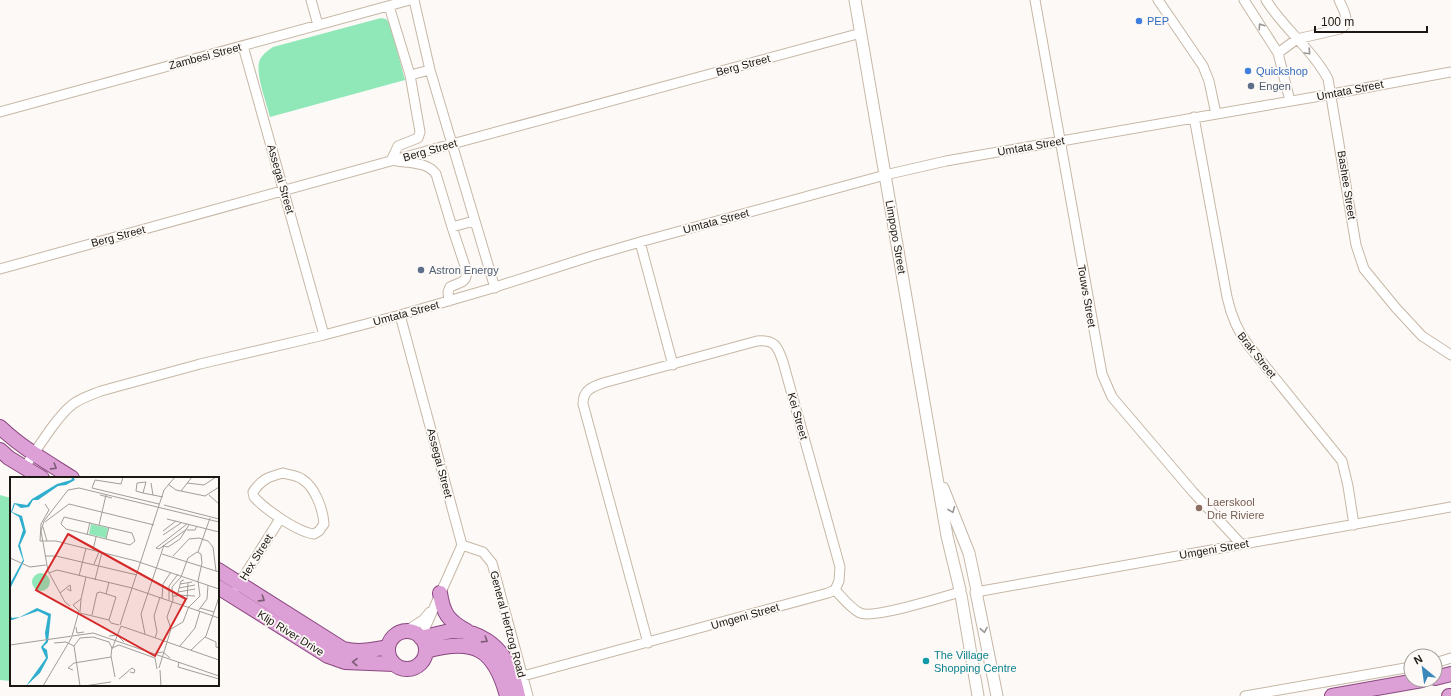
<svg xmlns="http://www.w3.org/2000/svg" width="1451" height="696" font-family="Arial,sans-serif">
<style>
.green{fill:#90e8b9}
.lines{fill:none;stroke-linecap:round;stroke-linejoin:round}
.minor-casing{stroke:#c7b7a6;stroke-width:11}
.tertiary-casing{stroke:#c7b7a6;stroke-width:13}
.primary-casing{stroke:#8a477f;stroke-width:16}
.minor{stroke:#fff;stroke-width:9}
.tertiary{stroke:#fff;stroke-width:11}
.primary{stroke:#dda0d6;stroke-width:14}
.oneway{stroke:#999794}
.oneway2{stroke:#7c5c74}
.shop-dot{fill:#3f7fe0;stroke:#fcf9f6;stroke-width:1.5}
.service-dot{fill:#5c6f8a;stroke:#fcf9f6;stroke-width:1.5}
.education-dot{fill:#8d6e63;stroke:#fcf9f6;stroke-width:1.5}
.culture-dot{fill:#0f9aa8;stroke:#fcf9f6;stroke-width:1.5}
.labels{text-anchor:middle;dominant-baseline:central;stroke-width:3.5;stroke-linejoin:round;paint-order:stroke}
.shop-label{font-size:11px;fill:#366cbe;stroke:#fcf9f6;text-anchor:start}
.street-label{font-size:11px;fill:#1c1711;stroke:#fcf9f6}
.service-label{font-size:11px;fill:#4e5e75;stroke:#fcf9f6;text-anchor:start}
.education-label{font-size:11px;fill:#785e54;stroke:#fcf9f6;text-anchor:start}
.culture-label{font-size:11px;fill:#0d838f;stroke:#fcf9f6;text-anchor:start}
.inset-road{fill:none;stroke:#a29f9a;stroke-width:1}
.view{fill:#d62828;fill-opacity:0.15;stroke:#d62828;stroke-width:2}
.inset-edge{fill:none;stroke:#1c1711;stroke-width:2}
</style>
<rect width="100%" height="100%" fill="#fcf9f6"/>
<path class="green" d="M381 18 386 19 390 24 405 80 270 117C267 104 256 76 259 63 260 56 267 51 273 47Z
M0 495 11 498V681L0 680Z"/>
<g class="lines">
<g class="minor-casing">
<path id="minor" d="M311 0 318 25
M414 0 430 70 495 288
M1035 0 1102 374 1112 397 1193 492 1241 544
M1158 0 1203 66 1209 81 1216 114
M1244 0 1278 53 1290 101
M1266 0C1284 29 1312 49 1328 79L1356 245 1364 269 1396 308 1422 336 1451 355
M389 6 410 75 420 132 418 138 398 146 391 161
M243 46 324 335
M1278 53 1297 39 1340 29C1352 23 1343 9 1339 0
M410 75 430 70
M0 112 410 0
M1194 117 1227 297C1231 315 1237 331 1249 346L1342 461 1348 486 1354 525
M397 161C410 163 427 162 436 174L452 227 467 272C466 284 459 282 450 287L448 292 449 301
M452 227 474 221
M640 242 673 365
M0 269 452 144 861 33
M400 315 462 545 421 637
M24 468C37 450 56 417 73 404 81 398 91 395 101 391L200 364 324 335 400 315 486 290 592 256 640 242 885 175 946 161 1332 94 1451 72
M283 473C289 475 296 475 302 479 315 487 323 509 324 524L319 531 314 534C297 532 265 509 254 497L253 492C262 479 268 477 283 473Z
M462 545 483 552 492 563 528 696
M237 587 280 519
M976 592 1451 507
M406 631 423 620 430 612
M648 643 583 404C583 390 592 387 603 383L757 341C775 339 778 347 783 362L840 567 839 581 835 590
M1435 663 1451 658
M523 676 828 593 835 590C842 597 850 608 860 613 873 619 943 597 960 592
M1245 696 1411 667"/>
</g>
<g class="tertiary-casing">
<path id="tertiary" d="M855 0 947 536 960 590
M943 488 969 553 976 586
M976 592 997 696
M961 595 978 696"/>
</g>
<g class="primary-casing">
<path id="primary" d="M0 427C22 448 47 462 72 478
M0 450 9 458 42 478
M218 570 343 649C360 653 371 650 388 647
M218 587 328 656 345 662 394 664
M440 593C443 613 448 621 467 631
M388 650a19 19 0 1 1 38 0a19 19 0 1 1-38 0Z
M421 638C431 636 442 632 452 631 478 630 500 645 510 669 514 678 516 687 518 696
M426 651C473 638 494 647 507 696
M1435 678 1451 674
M1332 696 1422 680
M1449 696H1451"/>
</g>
<use href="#minor" class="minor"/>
<use href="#tertiary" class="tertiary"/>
<use href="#primary" class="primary"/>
</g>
<defs><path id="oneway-chevron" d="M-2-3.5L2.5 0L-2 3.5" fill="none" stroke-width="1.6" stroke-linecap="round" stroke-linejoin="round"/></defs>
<g class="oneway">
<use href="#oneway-chevron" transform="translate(1261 26) rotate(-124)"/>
<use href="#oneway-chevron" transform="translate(1308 52) rotate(47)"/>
<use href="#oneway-chevron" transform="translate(952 510) rotate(68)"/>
<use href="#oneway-chevron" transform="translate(984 630) rotate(79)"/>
</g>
<g class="oneway2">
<use href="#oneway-chevron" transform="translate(54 467) rotate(32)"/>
<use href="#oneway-chevron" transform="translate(262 599) rotate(33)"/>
<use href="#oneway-chevron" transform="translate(485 640) rotate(32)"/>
<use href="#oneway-chevron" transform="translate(355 662) rotate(-178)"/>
</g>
<g class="shop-dot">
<circle cx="1139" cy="21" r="4"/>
<circle cx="1248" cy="71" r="4"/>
</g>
<g class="service-dot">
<circle cx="1251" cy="86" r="4"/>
<circle cx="421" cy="270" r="4"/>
</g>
<circle class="education-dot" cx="1199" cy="508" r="4"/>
<circle class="culture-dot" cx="926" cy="661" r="4"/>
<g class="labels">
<g class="shop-label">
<text x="1147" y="21">PEP</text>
<text x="1256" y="71">Quickshop</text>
</g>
<g class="street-label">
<text transform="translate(205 56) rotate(-15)">Zambesi Street</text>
<text transform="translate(743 65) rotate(-15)">Berg Street</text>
<text transform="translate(1350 90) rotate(-11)">Umtata Street</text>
<text transform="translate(1031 146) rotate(-10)">Umtata Street</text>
<text transform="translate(430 150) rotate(-16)">Berg Street</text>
<text transform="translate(281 179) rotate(74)">Assegai Street</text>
<text transform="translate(1347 185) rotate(81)">Bashee Street</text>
<text transform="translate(716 221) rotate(-15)">Umtata Street</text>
<text transform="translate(118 236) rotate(-15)">Berg Street</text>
<text transform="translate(896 237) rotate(80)">Limpopo Street</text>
<text transform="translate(1087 296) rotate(80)">Touws Street</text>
<text transform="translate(406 313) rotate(-15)">Umtata Street</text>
<text transform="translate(1257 355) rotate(52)">Brak Street</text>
<text transform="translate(798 416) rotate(74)">Kei Street</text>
<text transform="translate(440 463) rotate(75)">Assegai Street</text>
<text transform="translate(1214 549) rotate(-10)">Umgeni Street</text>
<text transform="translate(256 557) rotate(-58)">Hex Street</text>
<text transform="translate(745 616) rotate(-16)">Umgeni Street</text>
<text transform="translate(508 624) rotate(75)">General Hertzog Road</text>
<text transform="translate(291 633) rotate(32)">Klip River Drive</text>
</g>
<g class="service-label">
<text x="1259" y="86">Engen</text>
<text x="429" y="270">Astron Energy</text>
</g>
<g class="education-label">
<text x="1207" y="502">Laerskool<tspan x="1207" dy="13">Drie Riviere</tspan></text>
</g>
<g class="culture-label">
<text x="934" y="655">The Village<tspan x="934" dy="13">Shopping Centre</tspan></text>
</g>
</g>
<g transform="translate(10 477)">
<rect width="209" height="209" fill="#fcf9f6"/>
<path d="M81 47 98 51 96 61 79 57ZM22 105a9 9 0 1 1 18 0a9 9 0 1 1-18 0Z" fill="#90e8b9"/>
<path d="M63 0 65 3 56 8 48 9 28 23H23L19 30 11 31 5 27 2 35 12 39 16 55 10 68 14 84 0 112 1 105 13 83 8 69 13 53 9 40 1 35 4 26 17 28 22 22 47 7 61 3ZM27 131 41 137 38 165 33 170 37 173 38 181 30 196 16 209 36 181 31 170 36 164 35 156 38 139 28 134 2 143H0V138L2 141 10 140Z" fill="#2faece"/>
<path class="inset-road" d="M113 0 111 7 85 3 82 11 149 27M141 6 143 18M177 6 194 8 206 0M158 7 166 13 195 19 209 10M171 14 182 0M133 16 136 5 127 6 126 14 133 16 153 20M90 18 102 21M199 18 209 27M35 27 39 33 31 47 30 64H46L126 84 209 112M154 28 209 42M54 40 122 56 125 64 120 68 56 52 51 47ZM157 42 209 55M35 45 59 27 144 48M177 47 146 71 149 72 177 52M89 48 96 18M33 50 37 64M177 53H185L187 49M153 54 166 44M77 58 80 45M153 58 171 46M96 62 99 50M154 69 158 70 170 62 179 48M83 73 86 60M188 75 200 41M152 77 209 95M35 79H46L127 98M163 79 179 62 189 61 198 64 203 70 206 94M0 81 20 90 36 88M84 87 89 75M39 96 47 93 122 111 209 141M69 99 76 71M85 103 92 75M170 107 182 105M169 111 185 108M168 115 185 112M50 116 60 108 61 114 57 112M96 117 99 105M167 118 185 119M162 119H167L171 104 174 103M152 121 153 107 161 95M177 122 178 106M159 123V109L168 97M63 128 71 122 76 100M60 129 55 125 38 94 31 54 34 44 58 13 69 11 209 45M190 131 204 135M188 134 197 122 198 108M70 135 71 122M70 136 99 143 101 146 109 148M82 138 87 116 90 115 106 120 99 143M110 148 154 13 165 0M66 150 67 156 74 155M161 152 173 145 179 129M135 157 131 137 154 68M62 159 69 134 63 128M99 159 107 158 114 165M195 160 206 165V170L209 171M145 161 147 155 144 139 150 120M44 166 56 165 64 169 70 161 83 160 99 165 102 171 109 168 145 181 147 192M0 168 83 156 209 199M64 169 70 209M170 169 185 151 190 134M102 170 101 179 105 200M102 172 111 149 209 183M181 173 196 159 209 120M146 176 153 175 160 181M169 185 168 190 209 202M149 191 161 152 157 140 163 123 162 110 171 100 178 81 187 75 191 77 192 86 188 104 190 119 179 130M63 193 58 191 64 186 101 180M150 193 151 209M109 202 122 191 125 193 124 196 120 195M33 209 62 160M74 209 101 205"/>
<path class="view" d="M58 57 176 122 145 179 26 113Z"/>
<rect width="209" height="209" class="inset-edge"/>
</g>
<g transform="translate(1423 668) rotate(331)"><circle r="19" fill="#fcf9f6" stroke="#a29f9a"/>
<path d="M0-3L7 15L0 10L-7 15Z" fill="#3c87ba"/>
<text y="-6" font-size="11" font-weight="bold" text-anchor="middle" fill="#1c1711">N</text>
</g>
<path d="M1315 26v6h112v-6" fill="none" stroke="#1c1711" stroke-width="2"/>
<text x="1321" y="26" font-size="12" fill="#1c1711" stroke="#fcf9f6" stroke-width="3" paint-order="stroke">100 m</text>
</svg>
